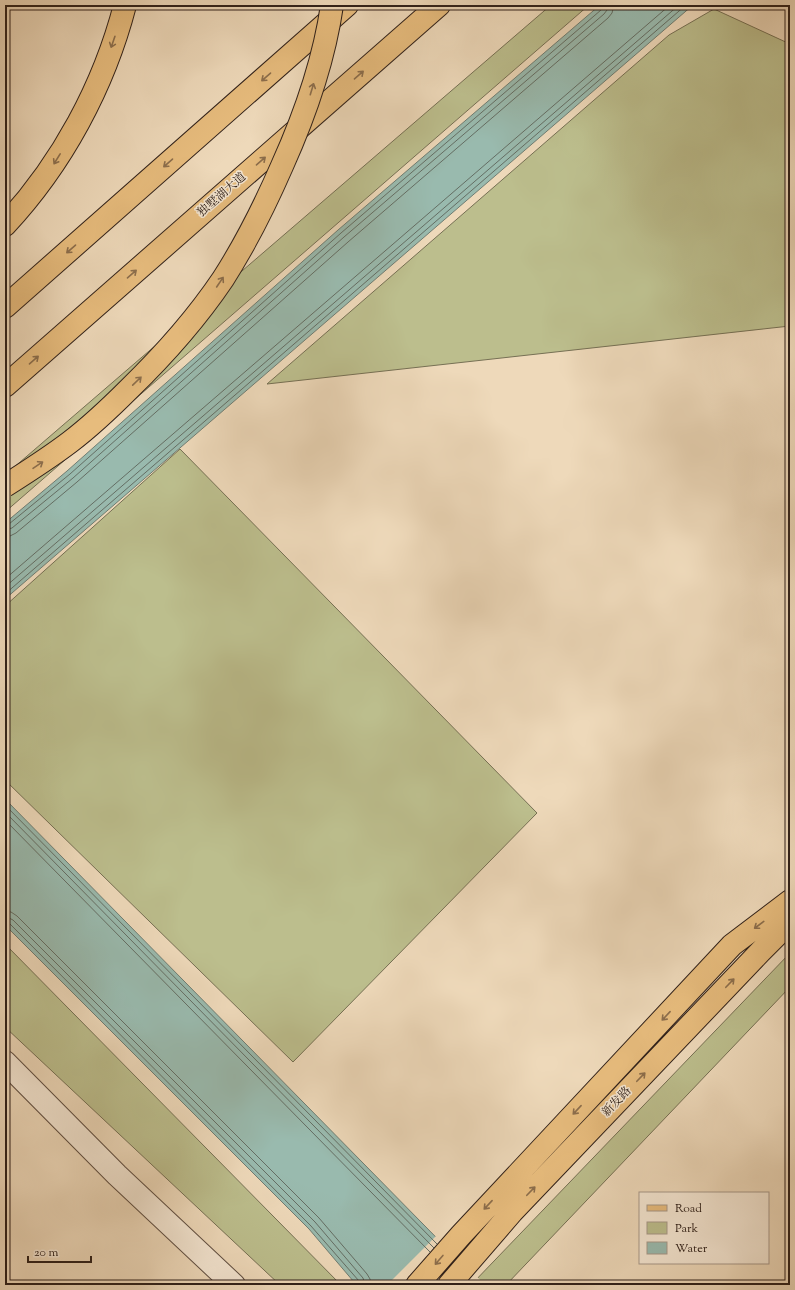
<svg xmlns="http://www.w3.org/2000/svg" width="795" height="1290" font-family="'Sorts Mill Goudy','Noto Serif SC',serif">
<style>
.green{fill:#bcbe8d;stroke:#767054}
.water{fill:#99baae;stroke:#6f7d73}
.pier{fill:#eed9ba}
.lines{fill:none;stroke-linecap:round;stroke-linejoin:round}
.shore{stroke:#646e64;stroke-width:1}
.minor-casing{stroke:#604f42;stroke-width:24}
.major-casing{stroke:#30211a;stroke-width:24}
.highway-casing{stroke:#30211a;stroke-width:24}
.minor{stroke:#f4e6d2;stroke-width:22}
.major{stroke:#e7bc7d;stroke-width:22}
.highway{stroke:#e7bc7d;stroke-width:22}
.highway-bridge-casing{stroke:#30211a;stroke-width:24;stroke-linecap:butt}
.highway-bridge{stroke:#e7bc7d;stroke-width:22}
.oneway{stroke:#8c6e4c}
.labels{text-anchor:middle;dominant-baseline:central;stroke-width:3;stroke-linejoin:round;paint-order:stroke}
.street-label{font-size:12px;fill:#30211a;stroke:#f4e6d2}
</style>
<rect width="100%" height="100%" fill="#eed9ba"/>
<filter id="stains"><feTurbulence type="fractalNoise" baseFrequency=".005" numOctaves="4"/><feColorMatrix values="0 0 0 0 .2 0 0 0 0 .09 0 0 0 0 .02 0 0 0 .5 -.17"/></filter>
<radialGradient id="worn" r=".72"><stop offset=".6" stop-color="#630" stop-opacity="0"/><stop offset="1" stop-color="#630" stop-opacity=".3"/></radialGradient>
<path class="green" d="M551 5H589L5 512V475Z
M714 9 790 44V326L267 384 669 35Z
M180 449 537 813 293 1062 5 780V606Z
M5 944 341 1285H280L5 1027Z
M790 953V987L506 1285H471Z"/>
<path class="water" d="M600 5H693L5 599V523L67 471 338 230Z
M5 799 483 1285H358L354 1282 309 1229 5 925Z"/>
<path class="pier" d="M437 1235 485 1285H387Z"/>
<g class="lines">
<path class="shore" d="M5 525 9 524 70 474 341 233 601 10 603 5
M5 530 12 528 73 478 344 237 604 14 607 10 608 5
M5 537 10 536 16 533 77 482 348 242 608 18 612 13 614 5
M5 579 670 5
M5 587 679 5
M5 594 686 5
M5 805 437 1244
M5 812 434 1248
M5 820 430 1252
M5 911 11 912 17 916 319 1218 367 1274 370 1279 371 1285
M5 917 9 918 13 920 315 1222 363 1278 365 1285
M5 922 10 924 311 1226 359 1281 360 1285"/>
<g class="minor-casing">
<path id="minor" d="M5 1062 117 1175 234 1285"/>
</g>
<g class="major-casing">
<path id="major" d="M5 307 347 5
M5 386 439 5
M417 1285 461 1235 732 945 790 901
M449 1285 512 1212 761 951 784 928 790 925"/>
</g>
<g class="highway-casing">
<path id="highway" d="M5 225C62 164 104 86 125 5"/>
</g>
<use href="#minor" class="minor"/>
<use href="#major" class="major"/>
<use href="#highway" class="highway"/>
<g class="highway-bridge-casing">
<path id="highway-bridge" d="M5 486C27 472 49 458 70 442 91 426 110 408 129 389 163 356 196 319 223 279 246 243 265 205 282 166 305 115 324 61 332 5"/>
</g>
<use href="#highway-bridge" class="highway-bridge"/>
</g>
<defs><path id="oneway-shaft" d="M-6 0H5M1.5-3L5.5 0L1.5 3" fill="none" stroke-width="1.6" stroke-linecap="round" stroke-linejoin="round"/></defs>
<g class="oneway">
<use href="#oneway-shaft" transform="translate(113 42) rotate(109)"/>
<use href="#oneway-shaft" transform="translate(359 75) rotate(-41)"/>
<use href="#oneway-shaft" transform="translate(266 77) rotate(139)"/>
<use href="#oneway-shaft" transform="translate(312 89) rotate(-73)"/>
<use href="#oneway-shaft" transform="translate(57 159) rotate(122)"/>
<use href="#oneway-shaft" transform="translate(261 161) rotate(-41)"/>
<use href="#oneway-shaft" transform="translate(168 163) rotate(139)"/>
<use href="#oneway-shaft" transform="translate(71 249) rotate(139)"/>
<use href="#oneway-shaft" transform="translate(132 274) rotate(-41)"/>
<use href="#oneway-shaft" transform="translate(220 282) rotate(-56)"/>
<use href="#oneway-shaft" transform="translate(34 360) rotate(-41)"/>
<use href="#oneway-shaft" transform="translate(137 381) rotate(-44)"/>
<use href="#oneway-shaft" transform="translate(38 465) rotate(-34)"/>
<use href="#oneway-shaft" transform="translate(759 925) rotate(143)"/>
<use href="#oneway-shaft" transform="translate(730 983) rotate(-46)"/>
<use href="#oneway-shaft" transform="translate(666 1016) rotate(133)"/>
<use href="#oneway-shaft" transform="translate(641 1077) rotate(-46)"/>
<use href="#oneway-shaft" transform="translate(577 1110) rotate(133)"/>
<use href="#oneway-shaft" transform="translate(531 1191) rotate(-46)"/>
<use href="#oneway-shaft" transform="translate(488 1205) rotate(133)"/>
<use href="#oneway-shaft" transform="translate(439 1260) rotate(131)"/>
</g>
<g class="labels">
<g class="street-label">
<text transform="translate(222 195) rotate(-41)">独墅湖大道</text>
<text transform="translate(617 1102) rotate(-46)">新发路</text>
</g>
</g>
<rect width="795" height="1290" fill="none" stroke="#eed9ba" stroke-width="20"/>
<rect x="6" y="6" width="783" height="1278" fill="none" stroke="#30211a" stroke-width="2"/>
<rect x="10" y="10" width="775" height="1270" fill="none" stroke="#30211a"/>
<rect x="639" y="1192" width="130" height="72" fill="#f4e6d2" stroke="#a69788"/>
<rect x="647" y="1205" width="20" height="6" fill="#e7bc7d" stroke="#a69788"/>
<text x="675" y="1212" font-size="12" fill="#30211a">Road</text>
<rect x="647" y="1222" width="20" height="12" fill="#bcbe8d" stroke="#a69788"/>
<text x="675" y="1232" font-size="12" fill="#30211a">Park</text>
<rect x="647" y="1242" width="20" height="12" fill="#99baae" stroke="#a69788"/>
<text x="675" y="1252" font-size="12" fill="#30211a">Water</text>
<path d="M28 1256v6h63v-6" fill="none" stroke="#30211a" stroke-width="2"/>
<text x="34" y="1256" font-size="12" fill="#30211a" stroke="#f4e6d2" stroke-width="3" paint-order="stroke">20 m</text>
<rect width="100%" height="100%" filter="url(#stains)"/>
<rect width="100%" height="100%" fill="url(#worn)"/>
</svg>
